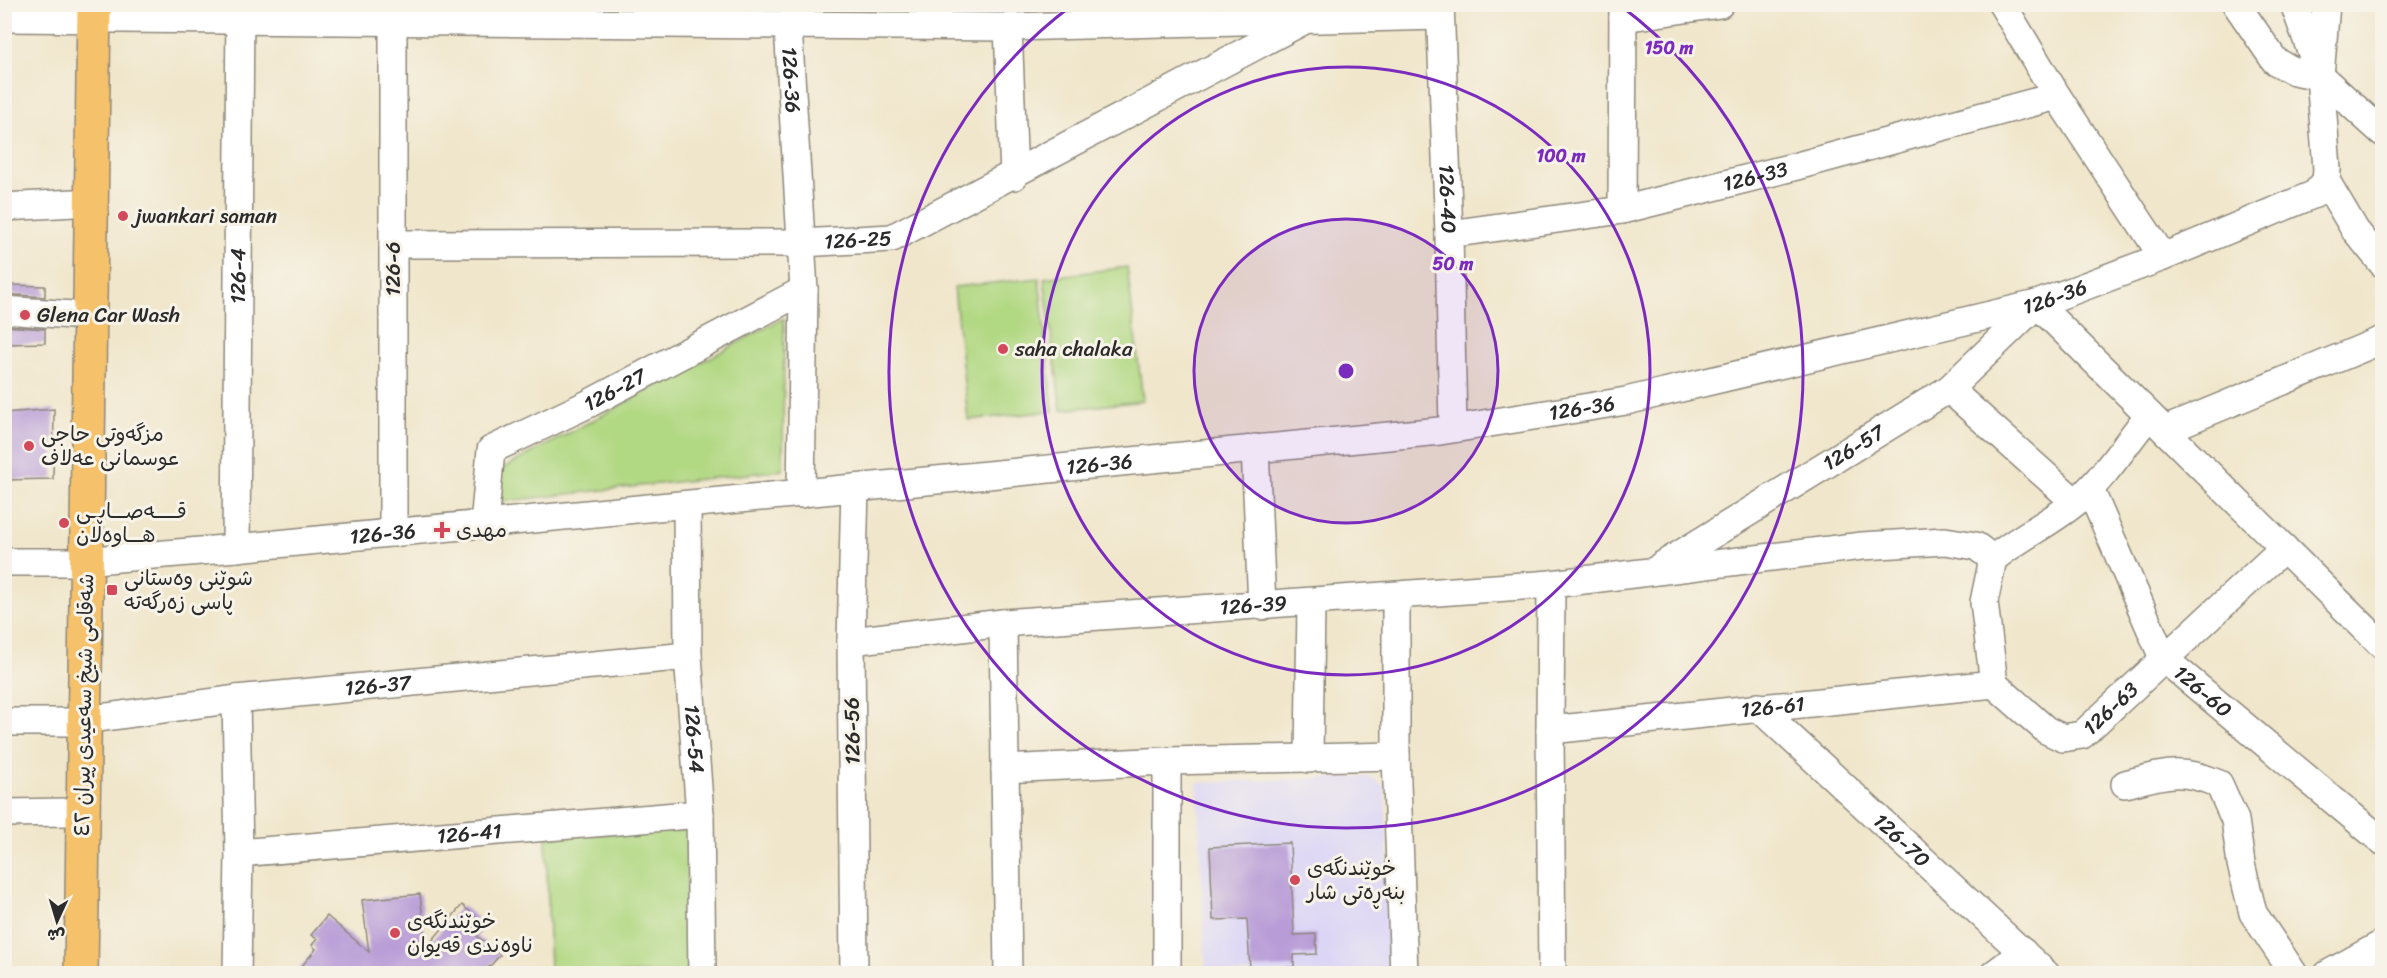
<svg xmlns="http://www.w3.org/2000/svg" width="2387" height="978" font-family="Sriracha,'Playpen Sans Arabic',sans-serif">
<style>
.built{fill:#dcd6f6}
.green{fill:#b1d882;stroke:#6e8256;stroke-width:1.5}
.building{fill:#b89cd7}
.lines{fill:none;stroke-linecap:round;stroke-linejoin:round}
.minor-casing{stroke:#8e887b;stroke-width:30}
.major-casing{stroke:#8e887b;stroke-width:36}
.minor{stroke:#fff;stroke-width:27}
.major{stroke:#f5c16b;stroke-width:33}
.ring{fill:none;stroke:#7b2cbf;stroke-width:3}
.poi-dot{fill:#d1495b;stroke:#f7f3e8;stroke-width:2}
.labels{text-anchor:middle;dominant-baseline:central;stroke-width:6;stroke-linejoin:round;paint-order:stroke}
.street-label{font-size:21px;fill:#2b2b2b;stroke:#f7f3e8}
.poi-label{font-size:21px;fill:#2b2b2b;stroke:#f7f3e8;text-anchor:start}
.centre{fill:#7b2cbf;stroke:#f7f3e8;stroke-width:3}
.ring-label{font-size:18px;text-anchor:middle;font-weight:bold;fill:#7b2cbf;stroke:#f7f3e8;stroke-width:6;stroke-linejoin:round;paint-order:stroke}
</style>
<rect width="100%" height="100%" fill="#f7f3e8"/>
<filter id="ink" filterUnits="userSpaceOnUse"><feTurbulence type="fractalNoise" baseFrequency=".0167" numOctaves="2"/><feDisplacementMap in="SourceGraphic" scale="12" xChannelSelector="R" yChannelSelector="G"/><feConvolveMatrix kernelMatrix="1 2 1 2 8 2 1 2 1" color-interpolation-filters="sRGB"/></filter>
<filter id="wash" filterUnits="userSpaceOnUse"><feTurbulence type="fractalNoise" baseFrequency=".008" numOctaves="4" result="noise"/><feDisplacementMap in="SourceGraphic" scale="24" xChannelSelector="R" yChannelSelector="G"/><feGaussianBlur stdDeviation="1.35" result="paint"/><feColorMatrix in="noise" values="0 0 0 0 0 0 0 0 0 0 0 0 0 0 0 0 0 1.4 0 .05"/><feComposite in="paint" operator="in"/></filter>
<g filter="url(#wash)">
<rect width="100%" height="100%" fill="#f0e6cb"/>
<path class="built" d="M1370 776 1385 787 1392 973H1206L1197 783Z"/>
<path class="green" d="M1127 267 1143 401 1061 410 1044 278Z
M1039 278 1053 411 968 420 954 287Z
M784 318 783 470 498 502V471Z
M688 830 689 973H550L546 837Z"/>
<g id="blocks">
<path class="building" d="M4 285 45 286V297L4 294Z
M4 326 45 329V343L4 344Z
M54 409 53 479 4 480V413Z
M1290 843 1294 935 1316 934 1317 954 1294 955V967L1250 969 1247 919 1213 920 1210 847Z
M420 894 426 948 462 905 478 919 474 923 482 930 477 936 500 955 483 974H295L316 949 312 945 317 939 311 935 327 916 369 952 362 900Z"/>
</g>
</g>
<g filter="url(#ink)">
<use href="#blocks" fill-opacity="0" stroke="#8e887b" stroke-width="1.5"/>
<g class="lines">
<g class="minor-casing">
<g id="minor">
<path id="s1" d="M1440 4 1449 234 1453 428"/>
<path d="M2002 4 2057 96 2163 257"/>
<path d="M2236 4 2275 61 2294 71 2320 76"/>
<path d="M2294 4 2320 76 2382 132"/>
<path d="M2326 4 2320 76 2327 169 2326 181 2355 230 2382 263"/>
<path d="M4 18 1008 27 1440 16"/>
<path d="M1623 18 1720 4"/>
<path id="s2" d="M788 26 804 290 801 494"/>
<path d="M1008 27 1014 176"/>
<path d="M4 207 74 203"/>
<path d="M1622 210 1623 4"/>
<path id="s3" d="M1449 234 1622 210 1797 166 2057 96"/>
<path id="s4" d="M393 244 801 243 892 238 1301 22"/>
<path d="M4 310 73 315"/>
<path d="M1949 389 2075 502"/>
<path d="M2165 430 2382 340"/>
<path d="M1255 448 1262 606"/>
<path id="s5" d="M2090 489 2163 658 2382 841"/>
<path id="s6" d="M687 505 688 656 700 814 702 974"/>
<path id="s7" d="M484 525 491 450 588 404 804 290"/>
<path d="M393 533V6"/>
<path id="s8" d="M236 548 240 4"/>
<path id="s9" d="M1993 559 1984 602 1994 684 2046 730 2063 738 2082 735 2284 548"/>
<path d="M1993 559C2019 537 2051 523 2077 501 2105 477 2126 443 2149 415"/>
<path id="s10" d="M4 562H71L236 548 1440 431 1626 401 2037 304 2163 257 2315 194 2326 181"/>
<path id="s11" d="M1661 566 1949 389 2037 304 2382 645"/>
<path d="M1551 584 1550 730 1552 974"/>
<path d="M1396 596V756L1404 974"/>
<path d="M1003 623 1008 974"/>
<path id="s12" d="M851 641 1003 623 1551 584 1862 546 1945 541 1976 546 1993 559"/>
<path d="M236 699 239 853 237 974"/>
<path id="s13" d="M1758 707 2046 974"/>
<path id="s14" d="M4 722H70L236 699 688 656"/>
<path id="s15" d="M1550 730 1994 684"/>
<path d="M1309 759 1311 602"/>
<path d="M1005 769 1167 761 1396 756"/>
<path d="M2125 784C2166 774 2179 767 2219 784L2235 820 2241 864 2253 913 2294 974"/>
<path d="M4 813 69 812"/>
<path id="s16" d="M239 853 700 814"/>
<path d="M854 974 851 641 855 488"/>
<path d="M1167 974V761"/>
<path d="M1994 974 2023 952"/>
<path d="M2328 974 2382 944"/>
</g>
</g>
<g class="major-casing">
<path id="major" d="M81 974 94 4"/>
</g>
<use href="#minor" class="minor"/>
<use href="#major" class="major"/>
</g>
</g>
<circle cx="1346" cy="371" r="152" fill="#7b2cbf" fill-opacity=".12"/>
<g class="ring">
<circle cx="1346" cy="371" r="152"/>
<circle cx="1346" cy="371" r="304"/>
<path d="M1621 6A457 457 0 1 1 1071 6"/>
</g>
<g class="poi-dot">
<circle cx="123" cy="216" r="6"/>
<circle cx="25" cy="315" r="6"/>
<circle cx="1003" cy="349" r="6"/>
<circle cx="29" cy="446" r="6"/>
<circle cx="64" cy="523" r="6"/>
<path d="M439 521h6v6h6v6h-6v6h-6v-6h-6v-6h6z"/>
<rect x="106" y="584" width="12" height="12" rx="3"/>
<circle cx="1295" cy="880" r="6"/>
<circle cx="395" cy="933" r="6"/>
</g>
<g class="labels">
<g class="street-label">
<text stroke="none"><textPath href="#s2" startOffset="54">126-36</textPath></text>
<text stroke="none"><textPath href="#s3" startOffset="312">126-33</textPath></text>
<text stroke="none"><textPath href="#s1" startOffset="195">126-40</textPath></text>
<text stroke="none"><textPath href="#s4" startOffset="465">126-25</textPath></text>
<text transform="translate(393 269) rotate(-90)">126-6</text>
<text stroke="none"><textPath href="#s8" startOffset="272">126-4</textPath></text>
<text stroke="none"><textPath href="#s10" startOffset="2072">126-36</textPath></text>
<text stroke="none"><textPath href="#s7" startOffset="213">126-27</textPath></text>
<text stroke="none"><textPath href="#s10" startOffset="1586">126-36</textPath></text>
<text stroke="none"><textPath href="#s11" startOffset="226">126-57</textPath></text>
<text stroke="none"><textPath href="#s10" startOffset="1100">126-36</textPath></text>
<text stroke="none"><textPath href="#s10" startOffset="380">126-36</textPath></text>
<text stroke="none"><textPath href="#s12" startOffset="404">126-39</textPath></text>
<text stroke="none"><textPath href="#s14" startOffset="376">126-37</textPath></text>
<text stroke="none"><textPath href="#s5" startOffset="236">126-60</textPath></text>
<text transform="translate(84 705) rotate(-89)">شەقامی شیخ سەعیدی پیران ٤٢</text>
<text stroke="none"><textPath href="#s15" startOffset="224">126-61</textPath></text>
<text stroke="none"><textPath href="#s9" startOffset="273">126-63</textPath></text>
<text transform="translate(852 731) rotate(-91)">126-56</text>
<text stroke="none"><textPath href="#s6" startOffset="234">126-54</textPath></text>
<text stroke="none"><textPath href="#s16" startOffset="231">126-41</textPath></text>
<text stroke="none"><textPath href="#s13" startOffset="196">126-70</textPath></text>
</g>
<g class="poi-label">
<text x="135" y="216">jwankari saman</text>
<text x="37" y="315">Glena Car Wash</text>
<text x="1015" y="349">saha chalaka</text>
<text x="41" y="434">مزگەوتی حاجی<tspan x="41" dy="24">عوسمانی عەلاف</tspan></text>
<text x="76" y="511">قـــــەصـــابــی<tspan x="76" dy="24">هـــاوەڵان</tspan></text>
<text x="456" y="530">مهدی</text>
<text x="124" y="578">شوێنی وەستانی<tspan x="124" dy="24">پاسی زەرگەتە</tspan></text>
<text x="1307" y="868">خوێندنگەی<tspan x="1307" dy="24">بنەڕەتی شار</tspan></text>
<text x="407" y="921">خوێندنگەی<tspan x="407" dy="24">ناوەندی قەیوان</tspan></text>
</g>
</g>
<circle cx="1346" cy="371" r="9" class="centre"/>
<g class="ring-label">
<text x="1669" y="54">150 m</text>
<text x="1561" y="162">100 m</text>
<text x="1453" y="270">50 m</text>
</g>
<rect width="2387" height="978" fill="none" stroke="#f7f3e8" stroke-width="24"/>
<g transform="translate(57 921) rotate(184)" stroke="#f7f3e8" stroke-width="4.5" paint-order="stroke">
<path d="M0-4.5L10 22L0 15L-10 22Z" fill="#2b2b2b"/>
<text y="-9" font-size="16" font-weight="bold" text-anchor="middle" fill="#2b2b2b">ش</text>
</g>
</svg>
